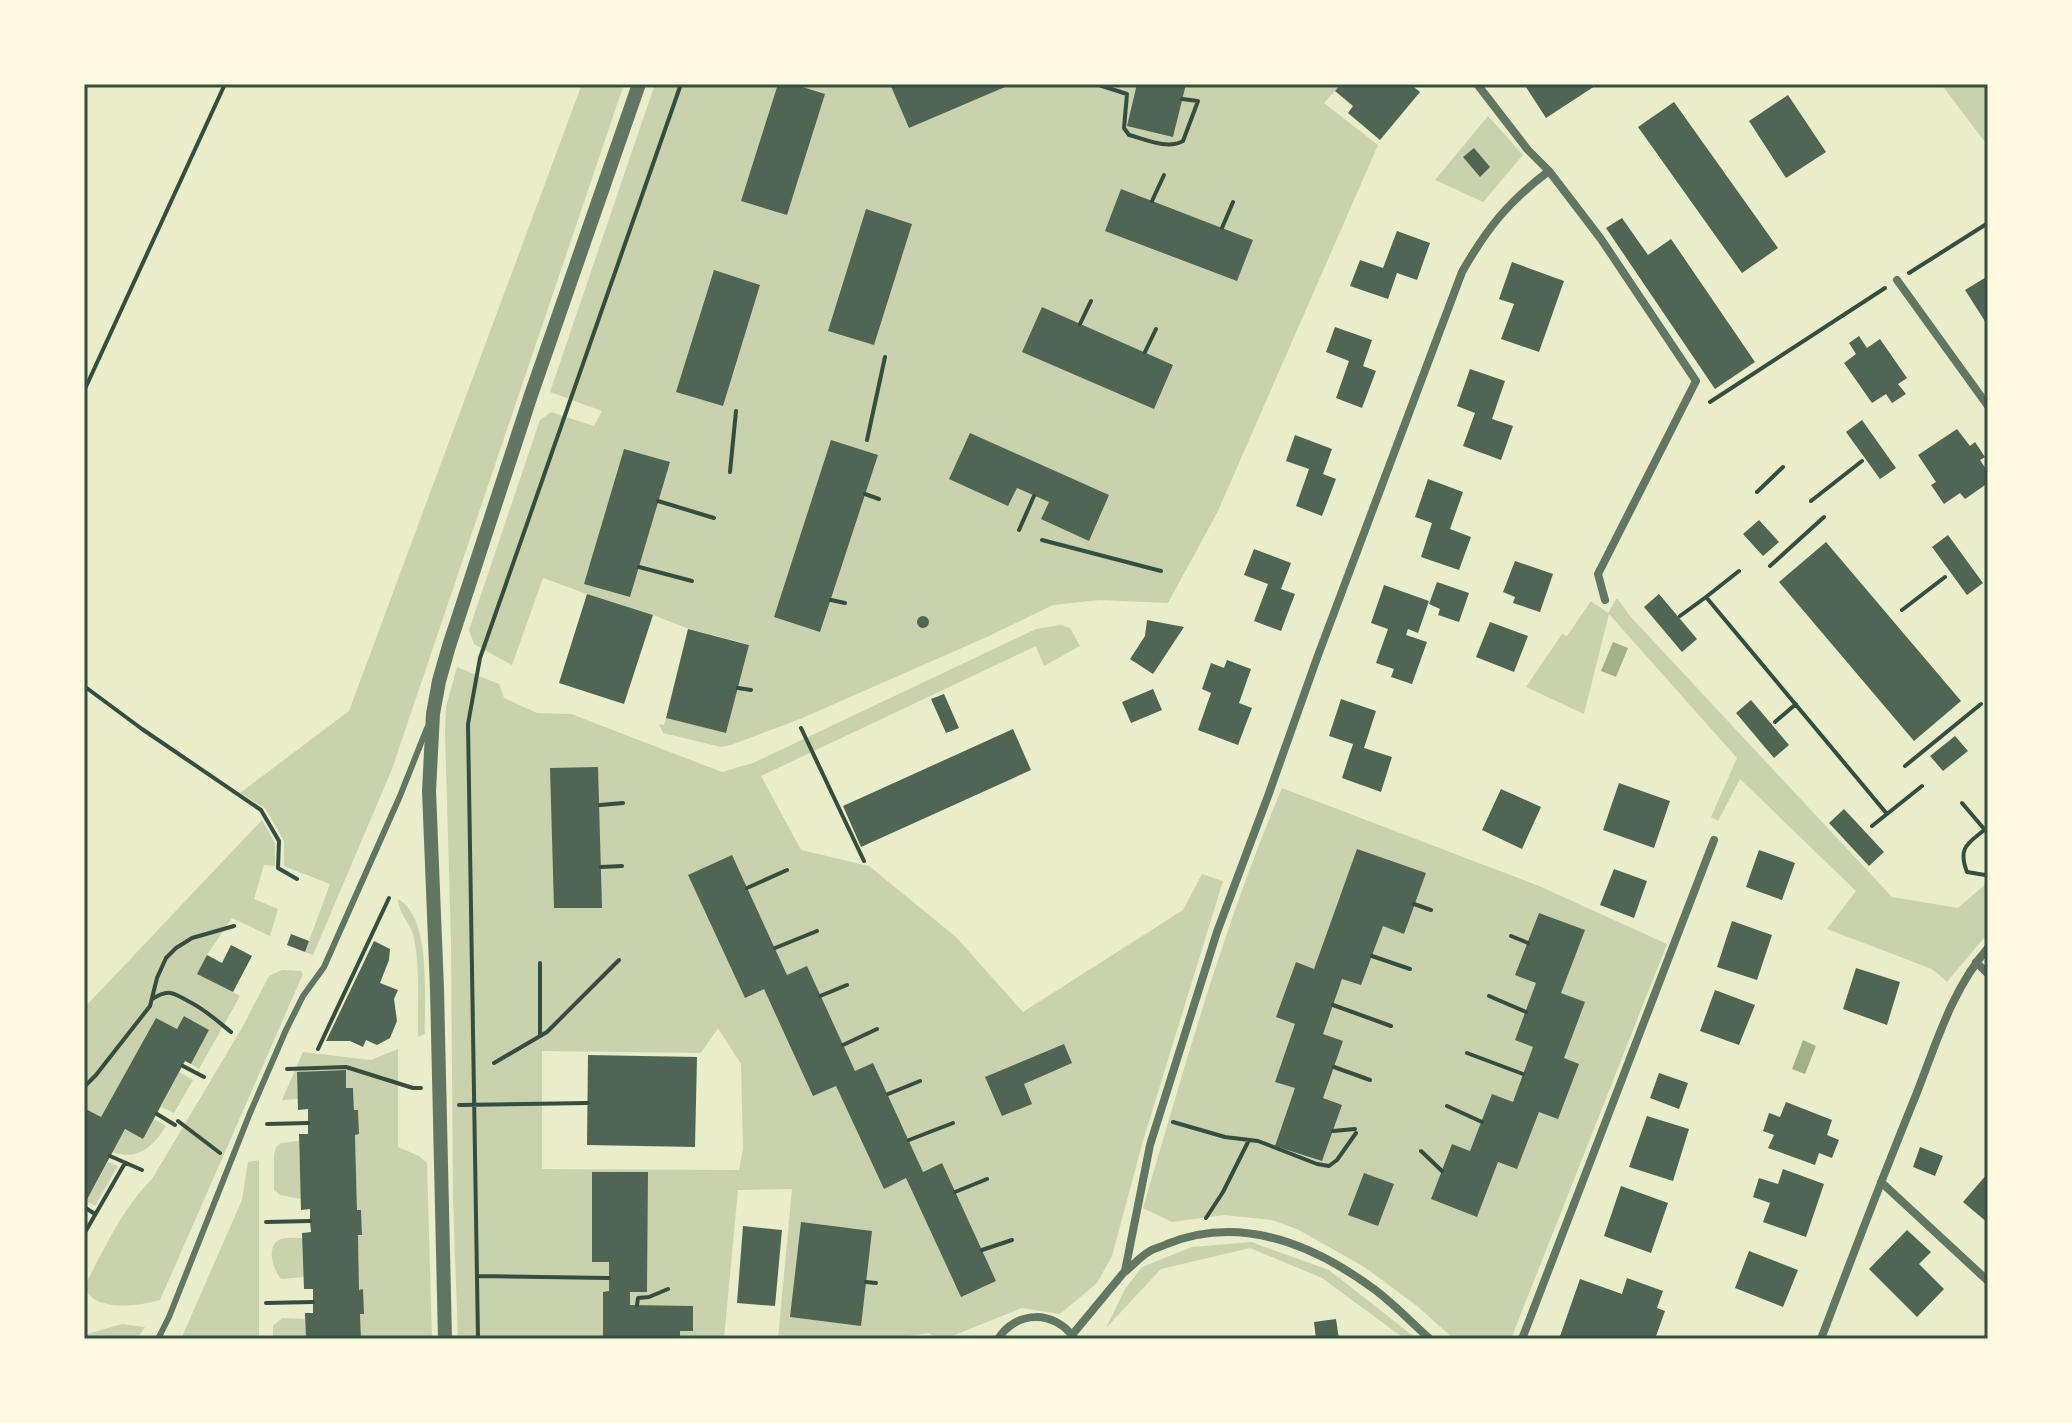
<svg xmlns="http://www.w3.org/2000/svg" width="2072" height="1423" font-family="'PT Serif',serif">
<style>
.green{fill:#cad2ad;fill-rule:evenodd}
.water{fill:#a3b18a}
.building{fill:#4f6655}
.lines{fill:none;stroke-linecap:round;stroke-linejoin:round}
.path{stroke:#344e41;stroke-width:4}
.service{stroke:#617663;stroke-width:6}
.minor{stroke:#617663;stroke-width:8}
.tertiary{stroke:#617663;stroke-width:14}
.neatline{fill:none;stroke:#344e41;stroke-width:3}
</style>
<rect width="100%" height="100%" fill="#e9edc9"/>
<path class="green" d="M582 84H624L392 769 313 955 305 952 330 884 284 866V841L265 808 240 793 349 711Z
M655 84H1341L1324 103 1378 145 1218 511 1168 603 1100 600 1053 605 989 636 800 719 731 745 721 747 663 733 659 724 664 725 666 718 726 733 748 644 689 629 653 615 587 594 543 578 512 665 474 644 469 630 540 420 551 412 594 426 602 411 550 392Z
M1941 84H1988V146Z
M1488 116 1523 155 1483 202 1435 180Z
M1617 598 1629 615 1892 897 1958 908 1988 882V933L1947 982 1932 969 1827 929 1856 891 1740 779 1718 821 1711 817 1737 758 1609 614 1584 714 1526 687 1562 634 1567 636 1591 601 1608 613Z
M1061 625 1070 628 1080 646 1044 666 1036 646 761 776 801 850 869 866 956 937 1023 1012 1183 910 1202 874 1223 881 1143 1141 1112 1256 1097 1283 1060 1314 1022 1308 945 1339H937L929 1333 886 1339H778L792 1189 738 1190 724 1339H458L453 1202 451 942 445 733 446 707 457 667 499 684 504 698 537 713 571 714 722 772 753 763 1036 629ZM718 1028 741 1064 743 1149 739 1170 542 1169V1051L701 1053Z
M1282 788 1539 886 1667 944 1511 1339H1454L1417 1306 1366 1268 1299 1230 1272 1220 1224 1215 1172 1222 1143 1208C1185 1066 1224 924 1282 788Z
M262 820 275 843V866L264 865 254 899 278 909 270 936 232 918 207 955 198 974 240 996 199 1069 191 1064 209 1030 185 1016 177 1029 156 1018 101 1117 84 1108V1008Z
M398 899C432 917 424 1000 425 1034L418 1037C417 1004 421 967 413 934 409 922 398 912 398 899Z
M282 970 301 971 303 974 160 1300C140 1306 90 1313 85 1285 105 1248 122 1209 152 1179L242 1028 269 976Z
M398 1049V1147L419 1156 427 1163 432 1339H361L360 1314H363L362 1289 359 1290 358 1235 362 1234 361 1211 357 1210 355 1135 359 1134 358 1110H354L353 1088H346L297 1072 298 1099 282 1100 303 1052 371 1060Z
M179 1072 193 1080 174 1113 161 1107Z
M154 1119 166 1126C153 1147 138 1161 112 1152L125 1129 143 1138Z
M299 1141 301 1199 280 1195 274 1190V1155L276 1147 281 1143Z
M259 1160V1339H181L242 1200 248 1162Z
M108 1162 118 1166 95 1206 86 1201Z
M303 1238 304 1277 281 1279C274 1271 267 1251 276 1242 282 1236 295 1238 303 1238Z
M1251 1242 1329 1270 1417 1339H1405L1322 1278 1250 1248 1161 1269 1106 1328 1125 1289 1142 1267 1192 1247Z
M282 1318 305 1319 306 1339H273V1326Z
M122 1324 145 1327 137 1339H84V1335Z"/>
<path class="water" d="M1613 642 1628 648 1616 677 1601 671Z
M1803 1040 1816 1046 1805 1074 1792 1069Z"/>
<path class="building" d="M778 84H793L825 94 787 215 741 201Z
M890 84H1012L909 128Z
M1137 84H1186L1173 137 1127 126Z
M1341 84H1410L1420 92 1380 140 1348 113 1353 106 1335 91Z
M1524 84H1598L1546 118Z
M1788 95 1826 152 1786 178 1749 121Z
M1674 102 1778 248 1742 273 1638 127Z
M1474 148 1490 167 1480 177 1463 157Z
M1121 189 1253 240 1237 281 1105 231Z
M866 209 912 224 874 345 828 331Z
M1622 218 1648 255 1671 239 1755 362 1715 389 1606 228Z
M1397 231 1430 243 1417 280 1397 273 1388 299 1350 286 1360 260 1383 268Z
M1512 262 1564 281 1539 352 1501 339 1514 304 1499 299Z
M714 270 760 285 723 406 676 392Z
M1988 276V326L1965 290Z
M1042 307 1173 365 1154 409 1022 352Z
M1335 327 1372 340 1363 366 1376 371 1362 408 1336 398 1349 361 1326 352Z
M1859 336 1867 348 1880 339 1907 378 1898 384 1906 394 1892 403 1886 394 1872 403 1844 363 1856 354 1849 343Z
M1470 369 1505 381 1492 419 1513 426 1501 460 1463 446 1475 413 1457 406Z
M1862 420 1896 468 1880 479 1846 432Z
M1957 429 1970 446 1975 442 1985 457 1980 460 1988 472V483L1965 499 1960 493 1944 504 1931 485 1936 482 1918 455Z
M970 433 1109 495 1089 541 1041 519 1049 502 1017 488 1008 506 949 479Z
M1295 435 1332 449 1323 474 1336 479 1322 516 1296 506 1309 469 1286 461Z
M831 440 878 455 820 632 774 617Z
M624 449 670 462 630 597 584 584Z
M1428 479 1463 492 1450 529 1471 537 1459 570 1421 557 1432 523 1415 517Z
M1759 520 1779 542 1763 556 1743 534Z
M1948 535 1983 583 1967 595 1932 547Z
M1826 542 1961 701 1914 741 1779 582Z
M1254 549 1291 563 1281 589 1295 594 1281 631 1254 621 1268 584 1244 575Z
M1515 561 1553 574 1540 612 1513 603 1515 597 1503 592Z
M1437 582 1469 593 1459 622 1438 615 1440 609 1429 604Z
M1384 585 1429 601 1418 633 1408 629 1406 635 1427 642 1412 684 1391 677 1394 669 1376 663 1388 629 1371 623Z
M587 594 653 615 624 704 559 683Z
M1659 594 1697 639 1682 652 1644 607Z
M917 622a6 6 0 1 1 12 0a6 6 0 1 1-12 0Z
M1147 620 1184 627 1153 674 1130 659 1145 636Z
M1490 622 1528 636 1514 672 1476 657Z
M688 629 749 645 726 733 666 718Z
M1227 660 1251 669 1239 703 1252 708 1238 745 1198 730 1211 693 1202 689 1211 663 1224 668Z
M1153 689 1162 710 1131 723 1122 702Z
M944 694 959 728 946 733 931 699Z
M1341 699 1376 711 1364 748 1392 757 1381 792 1342 778 1353 744 1329 736Z
M1751 700 1789 745 1774 758 1736 713Z
M1013 729 1031 770 861 847 843 806Z
M1955 736 1968 751 1943 771 1930 756Z
M598 767 602 908H554L550 768Z
M1619 783 1670 801 1654 848 1603 830Z
M1501 789 1541 807 1522 849 1482 830Z
M1844 809 1884 852 1869 866 1829 823Z
M1357 849 1426 873 1404 934 1383 926 1361 985 1342 979 1323 1034 1343 1041 1323 1098 1342 1105 1322 1161 1275 1146 1295 1088 1275 1082 1295 1024 1276 1017 1296 962 1314 969Z
M1759 850 1795 863 1782 900 1746 887Z
M732 855 787 975 807 966 855 1071 873 1063 923 1172 942 1163 996 1281 961 1297 906 1178 884 1189 836 1086 813 1096 764 989 745 998 688 875Z
M1614 869 1647 881 1634 918 1600 905Z
M1539 913 1585 930 1561 993 1585 1002 1564 1058 1579 1064 1558 1119 1539 1112 1517 1169 1498 1162 1477 1217 1431 1199 1452 1144 1470 1151 1492 1094 1513 1102 1533 1047 1515 1040 1536 983 1515 975Z
M1732 921 1772 935 1757 980 1717 967Z
M291 934 309 941 305 952 287 945Z
M374 941 390 949 389 960 380 983 398 990 394 999 397 1021 390 1038 377 1045 366 1040 363 1047 350 1041H326Z
M231 945 252 956 233 992 197 974 207 955 222 963Z
M1856 968 1900 982 1887 1025 1843 1009Z
M1715 990 1755 1005 1739 1045 1700 1031Z
M184 1016 209 1030 191 1064 185 1061 143 1139 125 1129 84 1205V1108L101 1117 156 1018 177 1029Z
M1064 1044 1072 1063 1024 1084 1032 1104 1002 1116 985 1077Z
M588 1055 697 1057 695 1147 587 1145Z
M346 1070V1088H353L354 1110H358L359 1134 355 1135 357 1210H361L362 1235H358L359 1290 363 1289 364 1314H360L361 1339H306L305 1313H313V1289H304L302 1233 311 1232 310 1221V1209L301 1210 299 1134H308V1109L298 1110 297 1072Z
M1659 1073 1688 1083 1679 1109 1650 1098Z
M1786 1102 1832 1120 1827 1135 1839 1140 1832 1158 1819 1153 1815 1165 1768 1148 1774 1135 1763 1131 1769 1113 1780 1117Z
M1647 1116 1689 1129 1673 1181 1629 1167Z
M1920 1147 1943 1156 1935 1176 1913 1167Z
M1783 1169 1824 1184 1806 1237 1763 1222 1770 1203 1753 1197 1759 1178 1778 1184Z
M592 1172H648L647 1292H630V1305L693 1306V1331H680V1339H603V1292L609 1291V1262H592Z
M1364 1173 1394 1184 1378 1226 1348 1215Z
M1988 1173V1223L1963 1202Z
M1621 1186 1668 1203 1651 1253 1604 1236Z
M801 1222 872 1231 861 1326 790 1317Z
M743 1226 782 1230 775 1306 737 1303Z
M1907 1230 1931 1252 1919 1264 1944 1289 1917 1317 1869 1269Z
M1749 1251 1798 1270 1783 1307 1735 1288Z
M1627 1278 1663 1291 1657 1308 1665 1311 1655 1339H1559L1580 1279 1622 1294Z
M1336 1319 1339 1339H1316L1314 1322Z"/>
<g class="lines">
<path class="path" d="M1099 85 1127 94 1124 128 1129 135C1145 139 1167 150 1183 141L1198 101 1182 99
M1152 201 1164 175
M1222 228 1233 202
M1909 273 1988 223
M1080 324 1091 301
M1145 352 1156 329
M84 391 225 84
M1710 402 1885 288
M867 440 885 357
M730 472 736 411
M1757 492 1783 467
M865 494 879 499
M658 501 714 518
M1811 501 1862 461
M1019 530 1034 496
M1042 540 1161 571
M1770 566 1824 517
M639 567 692 581
M1739 571 1706 597 1887 814
M831 600 845 603
M1902 610 1945 577
M1680 616 1706 597
M84 686 142 729 261 810 279 841 278 868 297 879
M738 688 751 690
M1775 722 1796 704
M801 728 864 861
M1905 766 1981 704
M1962 803 1985 830
M600 805 623 803
M1872 826 1922 786
M1988 827C1969 843 1957 846 1967 872L1985 875 1988 873
M601 867 622 866
M747 888 787 870
M1414 904 1431 910
M1511 936 1528 943
M775 948 817 931
M1372 956 1410 969
M540 963V1036
M820 996 847 985
M1489 996 1526 1012
M152 999C169 988 173 993 188 1001 206 1010 216 1020 231 1032
M1333 1005 1391 1026
M843 1045 877 1029
M318 1049 389 898
M1467 1053 1523 1074
M494 1063 547 1032 619 960
M183 1066 204 1077
M1334 1067 1370 1080
M287 1069 346 1067 413 1088H421
M84 1087 96 1075 150 1006 157 978 166 958 176 948 192 938 234 926
M888 1094 920 1081
M459 1105 588 1103
M1447 1106 1482 1122
M157 1114 175 1125
M178 1121 220 1153
M1173 1122 1225 1137 1258 1141 1317 1164 1329 1166 1337 1160 1356 1133
M267 1124 308 1123
M1333 1131 1355 1129
M909 1140 953 1123
M1421 1151 1442 1171
M110 1156 142 1170
M955 1192 987 1179
M84 1207 95 1214
M1206 1218 1223 1192 1249 1140
M266 1222 310 1221
M84 1234 125 1163
M982 1250 1012 1240
M477 1276 609 1278
M866 1282 876 1283
M266 1303 313 1302
M637 1305 638 1298 649 1297 668 1289
M478 1339 468 724 480 658 681 84"/>
<path class="service" d="M158 1339 169 1317 250 1113 286 1030 303 996 324 967 400 796 427 728"/>
<path class="minor" d="M1477 84 1528 150 1549 171 1601 239 1696 381 1598 574 1605 600
M1897 280 1988 406
M1976 962 1988 974
M1881 1182 1988 1281
M1126 1271C1133 1265 1141 1256 1150 1251 1155 1248 1161 1247 1167 1244 1241 1214 1314 1245 1374 1289 1394 1304 1412 1323 1430 1339
M1072 1335 1125 1271 1150 1145 1217 932 1268 796 1317 658 1462 272C1487 228 1509 201 1549 171
M998 1339C1016 1310 1055 1310 1074 1338
M1522 1339 1714 840
M1821 1339C1852 1257 1883 1176 1916 1095 1936 1044 1952 989 1988 948"/>
<path class="tertiary" d="M445 1339 437 989 429 791 433 714 439 681 449 646 531 395 639 84"/>
</g>
<rect width="2072" height="1423" fill="none" stroke="#fefae0" stroke-width="172"/>
<rect x="86" y="86" width="1900" height="1251" class="neatline"/>
</svg>
